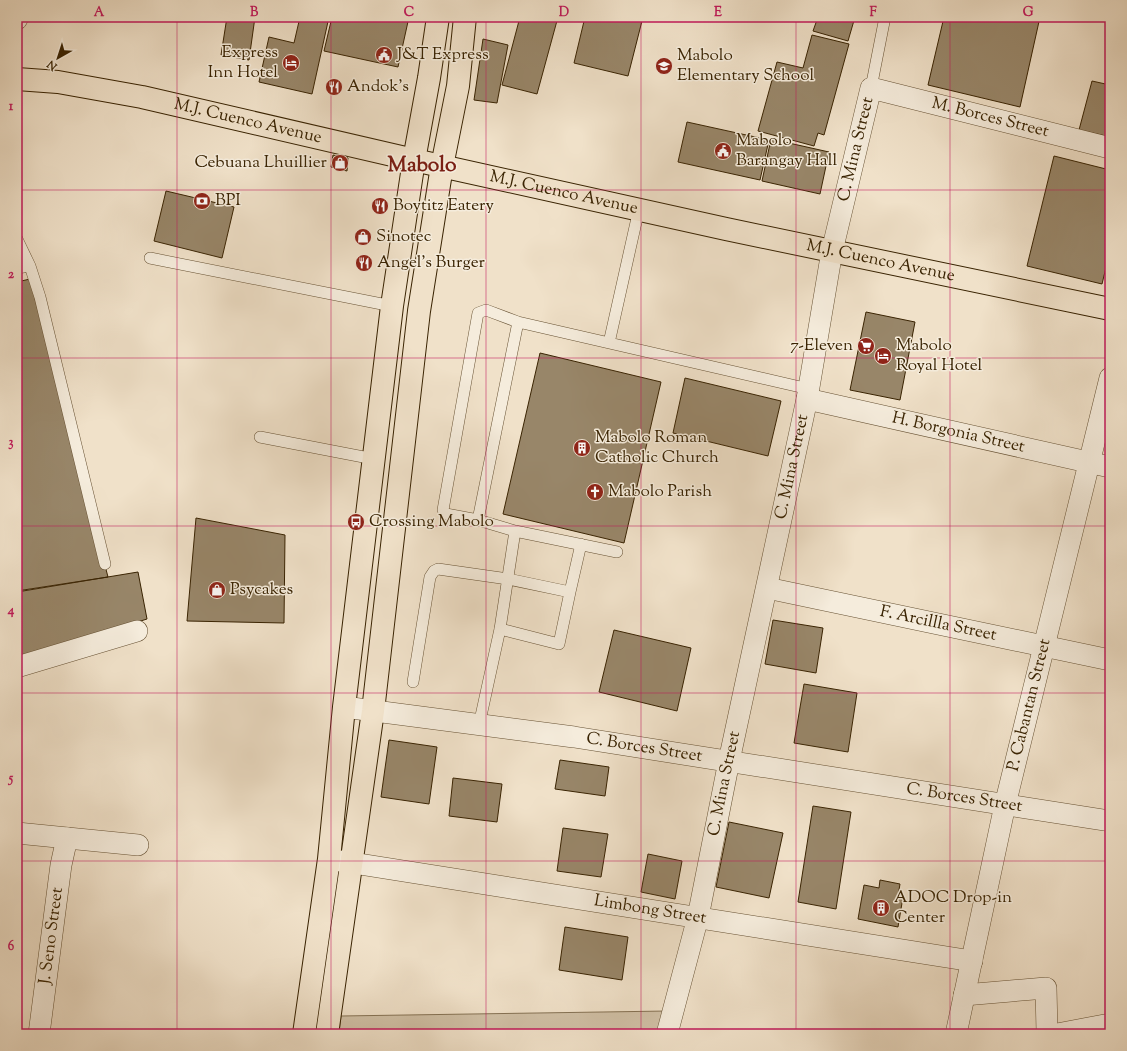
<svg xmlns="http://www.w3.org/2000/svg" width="1127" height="1051" font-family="'Sorts Mill Goudy',serif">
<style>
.green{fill:#d1c1a7;stroke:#857254}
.building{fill:#988669;stroke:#392302}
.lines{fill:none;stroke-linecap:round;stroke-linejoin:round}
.service-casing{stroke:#675234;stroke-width:12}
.minor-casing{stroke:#675234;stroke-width:22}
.primary-casing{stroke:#392302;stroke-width:24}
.service{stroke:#f5ecdc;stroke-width:11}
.minor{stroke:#f5ecdc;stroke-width:21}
.primary{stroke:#f0e1c9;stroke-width:22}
.grid{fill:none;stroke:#c2185b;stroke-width:1;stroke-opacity:0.55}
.labels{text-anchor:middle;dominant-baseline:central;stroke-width:3;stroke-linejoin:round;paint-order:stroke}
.poi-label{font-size:17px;fill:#392302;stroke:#f5ecdc;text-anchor:start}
.street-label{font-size:17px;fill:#392302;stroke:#f5ecdc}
.district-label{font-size:21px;font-weight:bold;fill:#7a1f14;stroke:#f5ecdc}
.neatline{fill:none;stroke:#c2185b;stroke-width:1.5}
.grid-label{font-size:13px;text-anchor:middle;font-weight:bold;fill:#c2185b}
</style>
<rect width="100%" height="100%" fill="#f0e1c9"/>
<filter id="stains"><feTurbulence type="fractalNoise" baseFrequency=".005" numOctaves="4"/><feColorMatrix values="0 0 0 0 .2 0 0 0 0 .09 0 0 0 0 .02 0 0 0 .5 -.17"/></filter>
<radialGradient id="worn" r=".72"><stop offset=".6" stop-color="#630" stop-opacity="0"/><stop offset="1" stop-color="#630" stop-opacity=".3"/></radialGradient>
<path class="green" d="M667 1011 665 1034H339L341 1016Z"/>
<path class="building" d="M227 17H255L249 60 221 55Z
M300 17H329L312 94 259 82 269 37 294 43Z
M332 17H409L398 67 324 51Z
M520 17H558L537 94 502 85Z
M585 17H643L628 76 574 63Z
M818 17H855L848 41 813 31Z
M944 17H1040L1020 107 928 85Z
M812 35 849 44 824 135 818 133 814 146 758 131 777 62 803 68Z
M483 39 508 45 497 103 474 100Z
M1092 81 1110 85V137L1079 130Z
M687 122 769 140 760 180 678 162Z
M771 139 829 152 820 194 762 181Z
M333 155 348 158 347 171 331 167Z
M1054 156 1110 170V251L1102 284 1027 266Z
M166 191 234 207 222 258 154 241Z
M30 279 108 577 17 591V282Z
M866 312 915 322 900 400 850 390Z
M540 353 661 382 624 543 503 514Z
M685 378 781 401 768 456 673 433Z
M196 518 285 535 284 623 187 621Z
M138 572 147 619 17 660V592Z
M773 620 823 628 816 673 765 664Z
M614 630 691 648 677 711 599 692Z
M804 684 857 693 848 752 794 743Z
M389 740 437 747 429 804 381 797Z
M560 760 609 767 605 796 555 789Z
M453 778 502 784 497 822 449 816Z
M813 806 851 812 836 909 798 902Z
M729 822 783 833 769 898 716 887Z
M563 828 608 834 601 877 557 871Z
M648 854 682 861 675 899 641 892Z
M880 880 900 884 898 896 903 897 898 927 858 919 864 885 879 888Z
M565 927 628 937 622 980 559 970Z"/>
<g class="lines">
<g class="service-casing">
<path id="service" d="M871 88 885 17
M17 239 30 266 40 297 105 564
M150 258 392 306
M17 268 30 266
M609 343 639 209
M260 437 374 459
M478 520 518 322
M617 552 515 531 478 520 446 514 443 510 478 313 486 310 518 322 809 389
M570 592 581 544
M413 682 430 577 434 571 438 569 508 579 570 592 559 644 500 629
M479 725 500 629 515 531"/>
</g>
<g class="minor-casing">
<g id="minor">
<path d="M17 19V17"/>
<path id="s1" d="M807 399 1110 467"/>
<path id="s2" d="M767 588 1110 660"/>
<path d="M17 667 137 631"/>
<path id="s3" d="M344 707 574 737 1110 821"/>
<path d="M17 833 138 845"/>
<path id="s4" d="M334 860 972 961"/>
<path d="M964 995 1046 988 1047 1032 1050 1034"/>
<path id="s5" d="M39 1034 61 865 67 838"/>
<path id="s6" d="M667 1034 698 917 729 761 807 399 832 251 871 88 1110 148"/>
<path id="s7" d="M956 1034 1005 805 1110 378"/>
<path d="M1057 1034 1110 1024"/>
</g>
</g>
<g class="primary-casing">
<g id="primary">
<path id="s8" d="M17 79 58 82 142 97 414 160 726 229 1110 309"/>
<path d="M304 1034 329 859 344 707 392 306 414 160 429 78 438 17"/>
<path d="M327 1034 373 711 419 311 442 166 458 86 465 17"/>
</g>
</g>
<use href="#service" class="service"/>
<use href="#minor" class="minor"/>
<use href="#primary" class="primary"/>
</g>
<path class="grid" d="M177 17V1034M331 17V1034M486 17V1034M641 17V1034M796 17V1034M950 17V1034M17 190H1110M17 358H1110M17 526H1110M17 693H1110M17 861H1110"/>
<defs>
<g id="civic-disc" transform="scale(0.9)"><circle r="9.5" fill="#8f2418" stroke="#f5ecdc"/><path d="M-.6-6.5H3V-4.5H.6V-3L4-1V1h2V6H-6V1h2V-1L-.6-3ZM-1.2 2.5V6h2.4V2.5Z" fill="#fff"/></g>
<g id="hotel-disc" transform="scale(0.9)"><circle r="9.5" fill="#8f2418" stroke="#f5ecdc"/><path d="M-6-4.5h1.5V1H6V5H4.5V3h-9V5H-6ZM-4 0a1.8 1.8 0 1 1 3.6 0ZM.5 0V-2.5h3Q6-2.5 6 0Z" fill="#fff"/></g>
<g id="school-disc" transform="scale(0.9)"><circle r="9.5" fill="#8f2418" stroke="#f5ecdc"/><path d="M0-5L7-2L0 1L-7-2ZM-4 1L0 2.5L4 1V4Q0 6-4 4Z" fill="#fff"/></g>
<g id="restaurant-disc" transform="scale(0.9)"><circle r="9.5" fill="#8f2418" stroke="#f5ecdc"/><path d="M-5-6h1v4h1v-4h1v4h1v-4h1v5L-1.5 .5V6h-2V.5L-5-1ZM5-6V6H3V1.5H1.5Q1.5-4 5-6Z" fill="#fff"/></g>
<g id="shop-disc" transform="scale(0.9)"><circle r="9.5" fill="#8f2418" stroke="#f5ecdc"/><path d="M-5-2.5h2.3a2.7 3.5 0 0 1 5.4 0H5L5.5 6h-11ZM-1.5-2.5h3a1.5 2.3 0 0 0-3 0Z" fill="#fff"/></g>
<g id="bank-disc" transform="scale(0.9)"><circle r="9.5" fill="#8f2418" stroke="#f5ecdc"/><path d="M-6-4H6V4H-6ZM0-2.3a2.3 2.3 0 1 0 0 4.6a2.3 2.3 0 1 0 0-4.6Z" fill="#fff"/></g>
<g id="supermarket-disc" transform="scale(0.9)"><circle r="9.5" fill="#8f2418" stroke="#f5ecdc"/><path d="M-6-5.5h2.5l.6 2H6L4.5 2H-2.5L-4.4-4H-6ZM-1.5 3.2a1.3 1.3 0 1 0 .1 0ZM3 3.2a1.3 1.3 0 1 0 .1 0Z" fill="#fff"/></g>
<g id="building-disc" transform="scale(0.9)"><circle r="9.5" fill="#8f2418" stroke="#f5ecdc"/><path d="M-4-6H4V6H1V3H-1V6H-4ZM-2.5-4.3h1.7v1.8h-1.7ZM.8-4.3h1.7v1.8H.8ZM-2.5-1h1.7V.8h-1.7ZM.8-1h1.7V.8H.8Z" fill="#fff"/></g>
<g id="church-disc" transform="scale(0.9)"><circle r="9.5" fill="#8f2418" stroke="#f5ecdc"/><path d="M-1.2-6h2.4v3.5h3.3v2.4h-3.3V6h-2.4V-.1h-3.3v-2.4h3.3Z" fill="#fff"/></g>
<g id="bus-disc" transform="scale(0.9)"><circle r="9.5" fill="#8f2418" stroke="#f5ecdc"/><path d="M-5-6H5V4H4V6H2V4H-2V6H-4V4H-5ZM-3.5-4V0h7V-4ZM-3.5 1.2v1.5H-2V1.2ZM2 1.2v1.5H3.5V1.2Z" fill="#fff"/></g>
</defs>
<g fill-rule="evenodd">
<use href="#civic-disc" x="384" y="55"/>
<use href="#hotel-disc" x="291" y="63"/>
<use href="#school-disc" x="664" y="66"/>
<use href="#restaurant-disc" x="334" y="87"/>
<use href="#civic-disc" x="723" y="151"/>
<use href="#shop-disc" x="340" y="163"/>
<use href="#bank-disc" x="202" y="201"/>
<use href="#restaurant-disc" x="380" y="206"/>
<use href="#shop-disc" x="363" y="237"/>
<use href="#restaurant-disc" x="364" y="263"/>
<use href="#supermarket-disc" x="866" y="346"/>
<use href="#hotel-disc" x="883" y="356"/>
<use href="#building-disc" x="582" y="448"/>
<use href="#church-disc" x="595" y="492"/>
<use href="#bus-disc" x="356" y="522"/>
<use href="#shop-disc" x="217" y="590"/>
<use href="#building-disc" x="881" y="908"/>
</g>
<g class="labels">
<g class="poi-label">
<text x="278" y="53" text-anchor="end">Express<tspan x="278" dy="20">Inn Hotel</tspan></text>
<text x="397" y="55">J&amp;T Express</text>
<text x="677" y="56">Mabolo<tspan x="677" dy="20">Elementary School</tspan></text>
<text x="347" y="87">Andok's</text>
<text x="736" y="141">Mabolo<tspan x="736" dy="20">Barangay Hall</tspan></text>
<text x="327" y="163" text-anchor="end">Cebuana Lhuillier</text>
<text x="215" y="201">BPI</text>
<text x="393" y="206">Boytitz Eatery</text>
<text x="376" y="237">Sinotec</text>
<text x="377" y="263">Angel's Burger</text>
<text x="853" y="346" text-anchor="end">7-Eleven</text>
<text x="896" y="346">Mabolo<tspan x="896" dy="20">Royal Hotel</tspan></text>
<text x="595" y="438">Mabolo Roman<tspan x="595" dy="20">Catholic Church</tspan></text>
<text x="608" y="492">Mabolo Parish</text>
<text x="369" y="522">Crossing Mabolo</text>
<text x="230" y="590">Psycakes</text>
<text x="894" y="898">ADOC Drop-in<tspan x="894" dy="20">Center</tspan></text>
</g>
<g class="street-label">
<text stroke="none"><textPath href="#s6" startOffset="1091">M. Borces Street</textPath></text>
<text stroke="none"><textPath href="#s8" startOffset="235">M.J. Cuenco Avenue</textPath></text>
<text stroke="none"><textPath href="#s6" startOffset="905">C. Mina Street</textPath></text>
<text stroke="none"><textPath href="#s8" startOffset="559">M.J. Cuenco Avenue</textPath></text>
<text stroke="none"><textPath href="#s8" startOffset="883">M.J. Cuenco Avenue</textPath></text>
<text stroke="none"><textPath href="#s1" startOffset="155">H. Borgonia Street</textPath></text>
<text stroke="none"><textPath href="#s6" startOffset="581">C. Mina Street</textPath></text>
<text stroke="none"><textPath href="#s2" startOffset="175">F. Arcillla Street</textPath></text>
<text stroke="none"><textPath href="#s7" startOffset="337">P. Cabantan Street</textPath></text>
<text stroke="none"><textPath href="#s3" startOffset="303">C. Borces Street</textPath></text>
<text stroke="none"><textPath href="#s6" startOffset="257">C. Mina Street</textPath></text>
<text stroke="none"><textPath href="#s3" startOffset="627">C. Borces Street</textPath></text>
<text stroke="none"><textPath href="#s4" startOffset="320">Limbong Street</textPath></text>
<text stroke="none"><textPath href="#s5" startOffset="99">J. Seno Street</textPath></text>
</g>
<g class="district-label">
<text x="422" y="166">Mabolo</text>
</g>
</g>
<rect width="1127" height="1051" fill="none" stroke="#f0e1c9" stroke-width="44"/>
<g transform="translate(58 58) rotate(219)" stroke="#f5ecdc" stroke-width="3" paint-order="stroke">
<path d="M0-3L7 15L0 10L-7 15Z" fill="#392302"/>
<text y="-6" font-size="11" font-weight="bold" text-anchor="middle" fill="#392302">N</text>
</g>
<rect x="22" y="22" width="1083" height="1007" class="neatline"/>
<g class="grid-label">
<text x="99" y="16">A</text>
<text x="254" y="16">B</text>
<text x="409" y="16">C</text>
<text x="564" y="16">D</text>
<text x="718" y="16">E</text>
<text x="873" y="16">F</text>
<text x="1028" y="16">G</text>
<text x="11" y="110">1</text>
<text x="11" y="278">2</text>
<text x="11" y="446">3</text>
<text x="11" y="614">4</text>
<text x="11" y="782">5</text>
<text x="11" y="950">6</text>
</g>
<rect width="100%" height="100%" filter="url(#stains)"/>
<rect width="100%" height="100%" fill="url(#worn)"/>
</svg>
